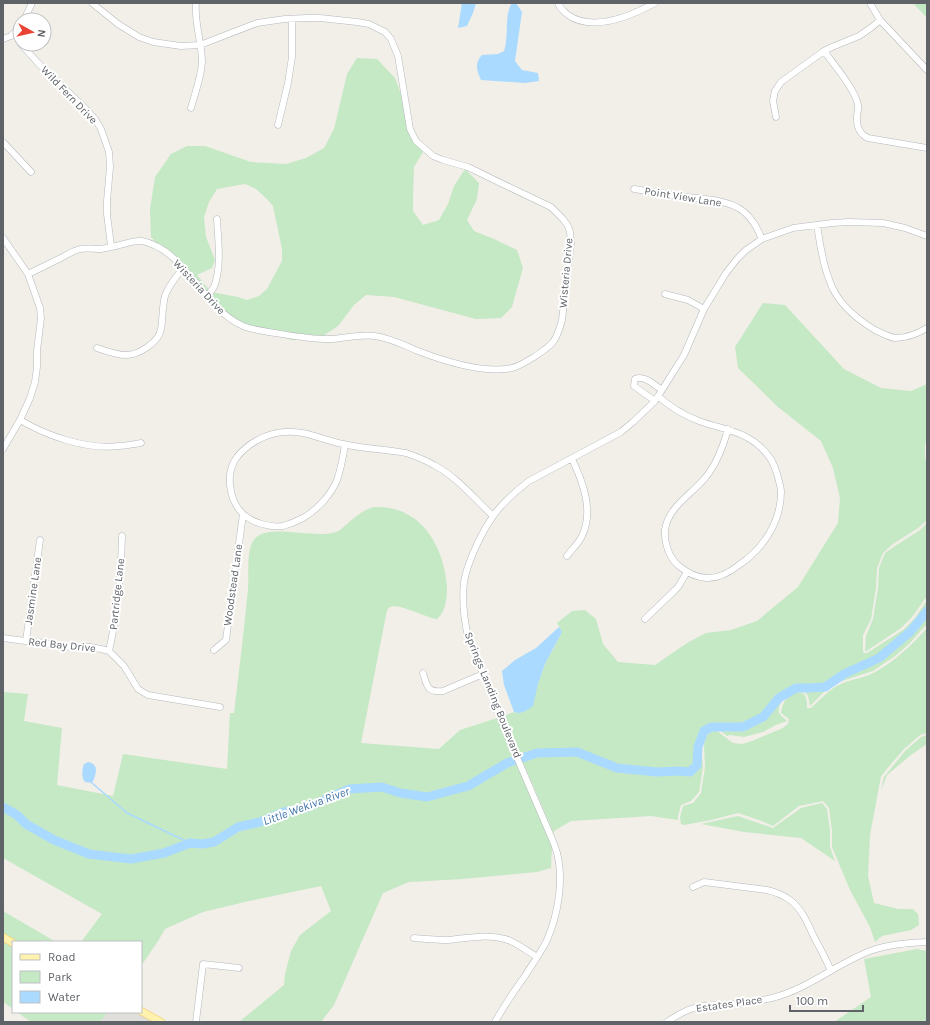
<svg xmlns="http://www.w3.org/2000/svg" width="930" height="1025" font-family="Karla,sans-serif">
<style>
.industrial{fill:#e0deda}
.green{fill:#c5e8c5;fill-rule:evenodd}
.water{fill:#aadaff}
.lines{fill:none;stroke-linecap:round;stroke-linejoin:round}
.stream{stroke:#aadaff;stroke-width:1.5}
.river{stroke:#aadaff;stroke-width:9}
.minor-casing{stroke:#b5b8bc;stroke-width:7}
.major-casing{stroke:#f2c960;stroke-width:8}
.minor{stroke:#fff;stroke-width:6}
.major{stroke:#fff2af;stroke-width:7}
.labels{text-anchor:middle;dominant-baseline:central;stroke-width:4;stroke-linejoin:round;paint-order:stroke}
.street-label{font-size:11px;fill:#5f6368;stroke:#fff}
.water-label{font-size:12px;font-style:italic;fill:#4174aa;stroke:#fff}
</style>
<rect width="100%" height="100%" fill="#f1efe8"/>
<path class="industrial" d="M108 1012H137L155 1022H100Z"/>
<path class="green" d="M913 3H927V18Z
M357 58 377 59 395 78 405 105 413 136 423 152 414 167 413 194V211L423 225 439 220 448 204 454 186 465 169 479 183 477 199 467 220 474 231 494 239 517 250 523 268 512 307 501 318 476 319 394 297 366 295 354 305 338 326 323 336 292 340 243 325 225 318 151 237 150 209 155 177 171 154 187 146H205L251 162 286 164 306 158 324 148 334 129 347 74ZM245 184 256 189 267 199 273 206 282 249V261L267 289 259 296 247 300 238 297 211 292 197 275 212 268 215 260 206 237 204 217 209 202 217 189Z
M763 303 785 305 844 369 881 388 911 391 927 384V441L925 444V459L927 461V520L918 528 893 544 883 553 877 568 876 588 871 619 863 635V652L864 653H867L903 630 915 618 927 600V624L909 644 895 656 873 671 839 682 825 691 810 706 808 696 804 691C801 691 797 690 795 690 788 692 777 705 779 712 780 716 785 718 787 721L776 725 763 732 744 737 730 735 727 736 718 729 713 728 707 732 703 737 701 745 703 767 699 792 691 801 681 805 678 816V820L651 816 571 821 554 831V834L503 716 514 712 516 713 538 684 545 664 562 632 557 623 572 611 585 610 596 619 603 644 618 662 655 665 687 643 706 633 731 630 757 621 798 587 838 523 840 498 833 468 821 441 778 407 738 368 735 347Z
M374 507C421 505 444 546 447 587 447 598 446 612 437 619 426 618 399 603 390 607 387 609 387 612 386 615L361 743 439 749 460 730 497 718 552 846 551 868 537 872 463 879 409 882 383 893 334 1005 321 1022H239L284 985 285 974 291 951 300 935 331 911 321 886 249 901 203 912 165 929 158 941 141 966V942H81L102 914 3 858V692L28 694 24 721 62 728 57 785 113 796 123 754 227 769 230 713H234C239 672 244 630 248 589 249 576 247 562 250 549 251 544 253 539 258 536 275 525 315 539 336 532 340 531 343 527 346 525 355 517 363 510 374 507Z
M927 523V596L912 617 901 628 865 652 866 636 873 619 878 588 879 568 885 553 895 546 920 530Z
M927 628V733L920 735 903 750 881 776 870 835 868 876 874 903 898 909H913L918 914 919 925 911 930 882 936 875 942 870 927 850 890 832 847V831L829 808 823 801 799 806 773 826 759 820 738 813 711 820 684 825 681 824 680 817 683 806 693 803 701 793 705 767 704 745 705 738 708 734 713 731H717L733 743 742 744 752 741 783 728 788 724 789 719 781 713C781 705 788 694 796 692 798 692 801 693 803 693 807 697 807 701 807 708H811C821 699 830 688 843 683 853 679 865 678 875 672 895 661 912 645 927 628Z
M927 735V744L911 755 887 775 881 791 884 777 905 751 921 737Z
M822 803 827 809 830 831V847L835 861 801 838 744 832 701 824 738 816 773 828 801 808Z
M3 911 56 942H17L3 934Z
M3 940 13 945V1009L3 1002Z
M917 949 927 951V1022H834L871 997 864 959Z
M17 1012H108L100 1022H31Z"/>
<path class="water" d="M462 3H476L473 13 467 26 458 28Z
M512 3H516L522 12 515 61 522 70 538 73 539 81 525 83 481 80C477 71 474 63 482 55L498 54 504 51C505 48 506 44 506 41 508 28 505 14 512 3Z
M559 627 562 632 545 664 538 684 533 706C527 710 521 715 514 712L504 685 502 671 515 660 536 648Z
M88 762C100 764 96 775 92 783L85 782C81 777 82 770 84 764Z"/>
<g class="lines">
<path class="stream" d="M92 783 127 813 190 843"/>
<path class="river" d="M3 807 17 815 26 824 54 840 89 854 131 859 164 853 190 843 202 844 214 842 238 827 260 822 284 812 306 808 349 789 382 787 400 793 427 797 468 786 507 763 537 753 577 752 617 768 657 772 679 771 690 772 697 765 698 747 704 731 711 727H743L763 717 779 698 796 688H809L825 687 844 674 879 658 911 631 927 611"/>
<g class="minor-casing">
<path id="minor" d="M558 3C560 9 564 11 568 15 593 32 631 16 655 3
M870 3 880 20 927 70
M24 20 32 3
M3 39 11 36 20 26
M21 44 38 63 86 109 95 119 101 129 109 152 110 167 107 201V214L111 246
M824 51C834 65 855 89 858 105 859 110 856 115 857 120 857 128 861 135 868 138L927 148
M191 108C195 93 201 78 202 62 202 42 194 23 196 3
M776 117 773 101 775 91 781 82 824 51 832 47 859 36 872 27 880 20
M278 125 288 83 292 57V19
M3 142 31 172
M634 189C652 192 669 194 687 197 704 199 729 200 743 211 753 219 757 228 762 239
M817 225C820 243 822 262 829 279 836 302 855 318 875 330 881 333 889 337 895 338 907 338 917 334 927 328
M3 238 28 274 40 308 41 318 37 351V367L35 382 30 398 20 420 3 449
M28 274C39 269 50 263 61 258 66 255 71 252 77 250 84 247 94 249 101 249 106 248 111 247 116 246 125 244 133 240 142 241 186 250 202 308 243 326 253 330 264 331 275 333 293 336 315 340 333 339 347 338 360 334 375 336 390 338 404 345 418 351 444 361 484 374 512 368 520 366 527 361 534 357 552 345 556 343 562 320L571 243 570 232 568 226 563 219 551 207 509 187 468 167 443 160 433 156 416 141 410 129 398 56 391 39 385 32 369 24 357 22 320 18H307L285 19 257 23 200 45 181 46 153 42 139 37 118 24 92 3
M665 294 688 300 704 309
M207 297C209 294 212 290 214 287 222 266 218 240 217 219
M97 348C106 351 117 355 126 355 139 355 159 342 161 329 163 318 162 307 165 296 168 286 177 276 183 268
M658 396C670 407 683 415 699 421 727 431 751 431 770 458 774 464 776 470 778 477 779 482 781 487 781 492 781 522 763 549 739 565 730 572 718 579 706 578 696 577 686 572 679 566 669 558 664 543 665 530 668 507 691 495 705 478 717 464 723 447 728 429
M655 401 634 386 635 379C645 375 654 385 662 390
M20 420C47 436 87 450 119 446 126 446 134 444 141 443
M345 445C343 457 341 469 337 480 331 495 317 510 303 518 297 521 290 524 283 526 276 527 269 526 262 524 243 519 232 505 230 485 229 475 231 465 237 457 248 443 267 433 284 432 304 430 323 440 343 444 364 449 385 449 406 453 415 456 425 460 434 465 457 477 474 498 493 516
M567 556C572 549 579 543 582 536 594 511 583 482 572 459
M645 619 671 594 678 587 687 572
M3 638 70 647H90L101 649 109 651 124 666 138 689 148 695 220 707
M26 641 40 540
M214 650 226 640 243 514
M109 651C118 611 121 577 122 536
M423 673C427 686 427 693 443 691L483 674
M693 887 704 882 767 890C776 892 783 895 790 900 802 909 808 924 814 937 820 948 826 959 831 971
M414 938C426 939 437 940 449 940 467 938 486 934 505 939 516 942 527 951 537 957
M196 1022 203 964 239 968
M495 1022C504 1006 514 991 525 976 532 964 541 953 547 940 558 915 564 880 557 853 556 849 554 844 552 839L506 732 468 637C464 619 462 600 464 582 467 563 482 531 494 515 503 502 516 491 529 481L621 432 633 422 655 401 662 390 684 355 704 309 726 273 737 259 746 250 762 239 793 228 832 223 849 222 883 223 905 228 927 236
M667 1022C674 1017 681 1013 688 1010 698 1006 710 1005 721 1005 738 1003 755 1002 772 998 808 989 836 964 870 951 889 944 908 943 927 942"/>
</g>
<g class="major-casing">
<path id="major" d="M3 937 13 943
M141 1011 161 1022"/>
</g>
<use href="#minor" class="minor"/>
<use href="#major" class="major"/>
</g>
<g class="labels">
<g class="street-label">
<text transform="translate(69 95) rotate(46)">Wild Fern Drive</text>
<text transform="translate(683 197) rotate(9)">Point View Lane</text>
<text transform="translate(566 273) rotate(-85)">Wisteria Drive</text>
<text transform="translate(199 287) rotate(47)">Wisteria Drive</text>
<text transform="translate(233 585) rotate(-82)">Woodstead Lane</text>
<text transform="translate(33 591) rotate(-82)">Jasmine Lane</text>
<text transform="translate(117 594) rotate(-84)">Partridge Lane</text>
<text transform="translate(62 645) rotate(6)">Red Bay Drive</text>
<text transform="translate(493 695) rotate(68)">Springs Landing Boulevard</text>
<text transform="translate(729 1004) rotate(-8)">Estates Place</text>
</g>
<g class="water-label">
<text transform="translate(306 806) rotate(-20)">Little Wekiva River</text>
</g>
</g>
<rect width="930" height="1025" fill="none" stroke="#5f6368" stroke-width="8"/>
<rect x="12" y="941" width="130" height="72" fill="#ffffff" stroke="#bfc1c3"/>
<rect x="20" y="954" width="20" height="6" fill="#fff2af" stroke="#bfc1c3"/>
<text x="48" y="961" font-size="12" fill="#5f6368">Road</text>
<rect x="20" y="971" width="20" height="12" fill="#c5e8c5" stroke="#bfc1c3"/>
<text x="48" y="981" font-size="12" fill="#5f6368">Park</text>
<rect x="20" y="991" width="20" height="12" fill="#aadaff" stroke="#bfc1c3"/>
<text x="48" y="1001" font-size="12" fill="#5f6368">Water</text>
<g transform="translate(32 32) rotate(98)"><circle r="19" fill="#ffffff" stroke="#bfc1c3"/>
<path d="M0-3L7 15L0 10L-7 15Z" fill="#ea4335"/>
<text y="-6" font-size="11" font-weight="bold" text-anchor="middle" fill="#5f6368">N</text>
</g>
<path d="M790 1005v6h73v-6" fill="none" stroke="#5f6368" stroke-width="2"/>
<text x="796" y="1005" font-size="12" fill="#5f6368" stroke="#ffffff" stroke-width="3" paint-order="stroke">100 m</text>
</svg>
